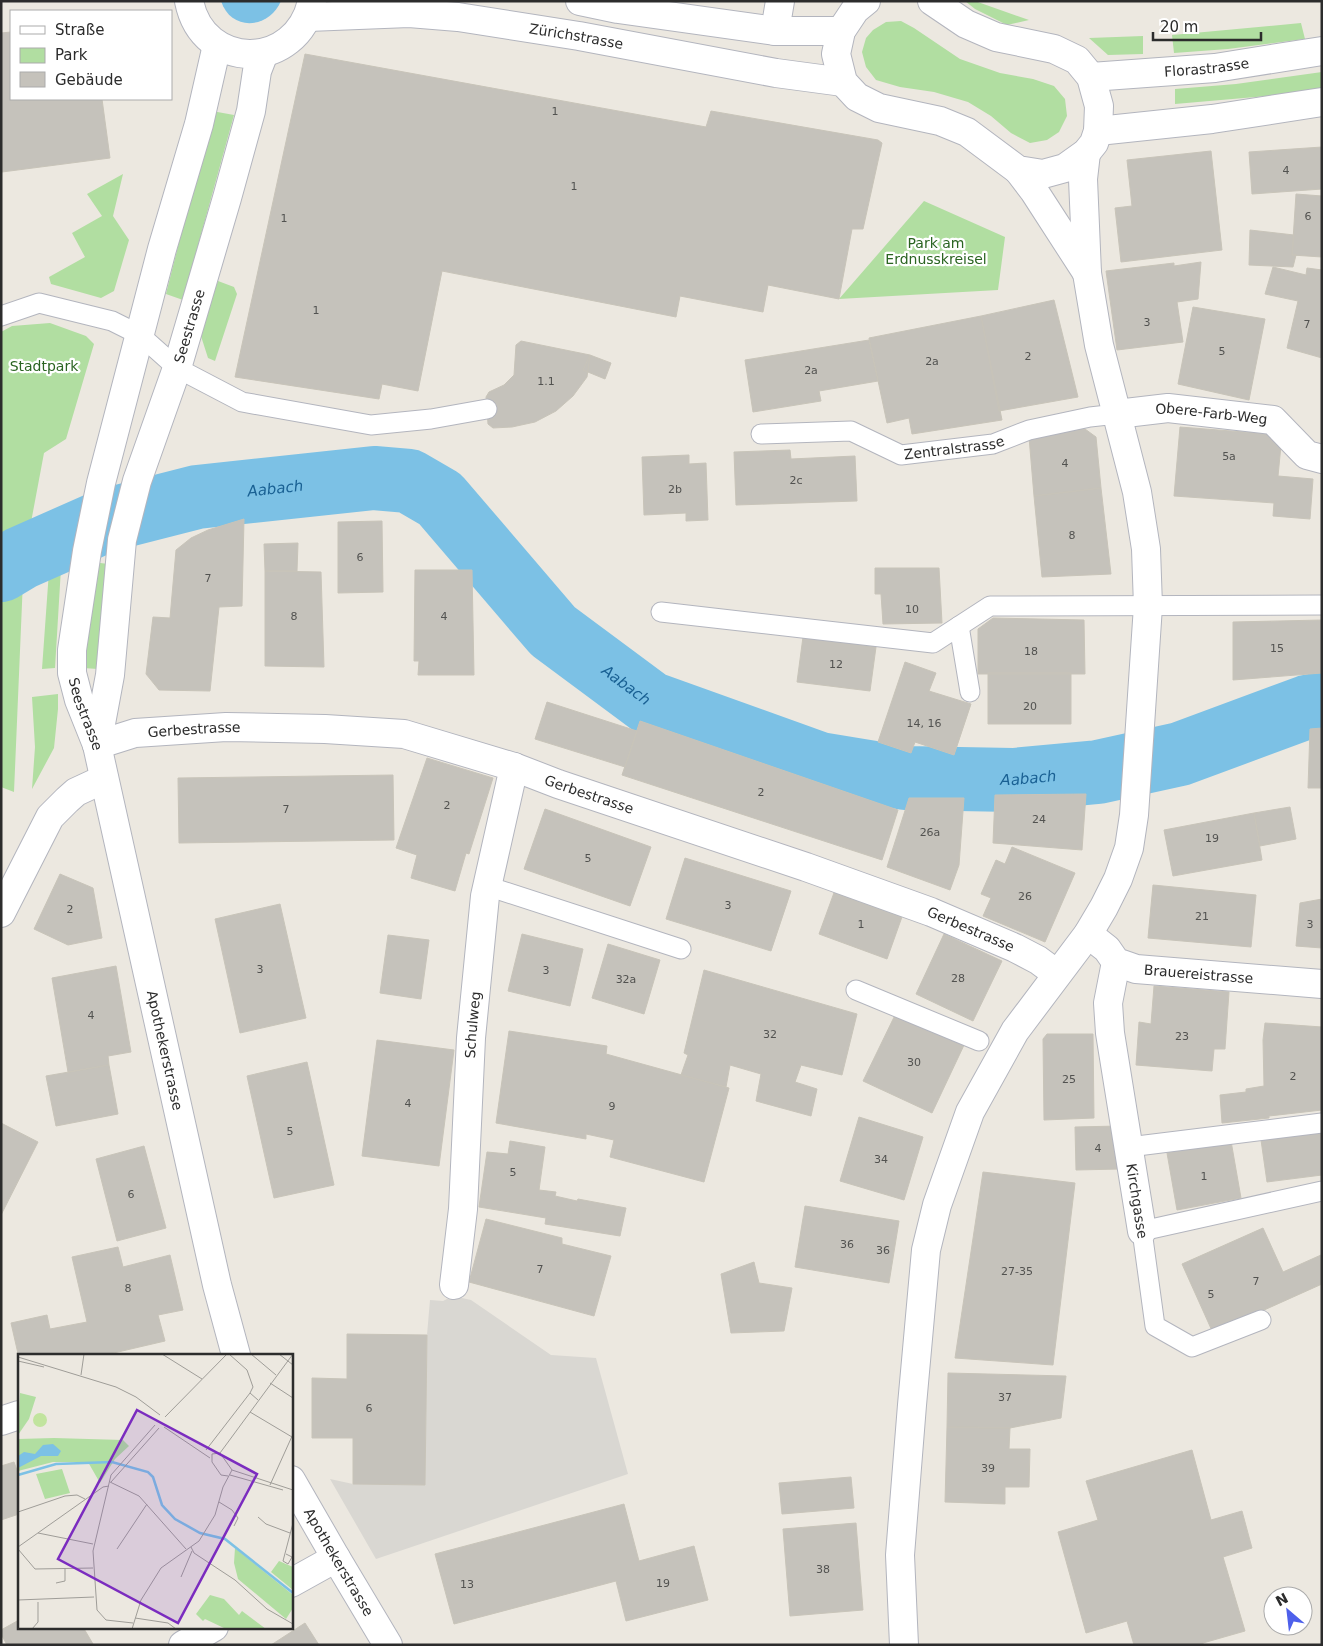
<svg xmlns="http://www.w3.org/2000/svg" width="1323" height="1646" font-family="'DejaVu Sans',sans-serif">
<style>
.green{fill:#b1dea1}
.plaza{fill:#d9d7d2}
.water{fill:#7cc1e5}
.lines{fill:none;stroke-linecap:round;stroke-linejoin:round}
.river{stroke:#7cc1e5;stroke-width:64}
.building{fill:#c5c2bb;stroke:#c8c4b9}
.lane-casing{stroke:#b3b5be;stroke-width:21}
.street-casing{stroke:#b3b5be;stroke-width:30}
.secondary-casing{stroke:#b3b5be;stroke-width:30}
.lane{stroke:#fff;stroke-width:19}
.street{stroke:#fff;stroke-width:28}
.secondary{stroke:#fff;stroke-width:28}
.labels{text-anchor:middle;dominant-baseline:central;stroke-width:4.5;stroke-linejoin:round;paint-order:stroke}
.number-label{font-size:11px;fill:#525250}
.street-label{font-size:14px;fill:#2c2c2c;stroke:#fff}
.park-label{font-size:14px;fill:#2a6421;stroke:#fff}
.water-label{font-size:15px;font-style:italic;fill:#196093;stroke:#fff}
.inset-river{fill:none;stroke:#7cc1e5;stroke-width:2.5}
.inset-road{fill:none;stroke:#9f9d98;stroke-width:1}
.view{fill:#7b2cbf;fill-opacity:0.15;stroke:#7b2cbf;stroke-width:2.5}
.inset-edge{fill:none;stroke:#2c2c2c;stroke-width:2.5}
</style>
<rect width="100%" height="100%" fill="#ece8e0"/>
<path class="green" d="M965 1H975L1029 20 1007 25 975 9Z
M901 21 914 28 960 59 1000 73 1033 79 1054 86 1065 99 1067 116 1059 132 1047 140 1030 143 1011 133 991 116 968 102 934 92 900 87 876 80 866 67 862 52 866 38 873 30 886 22Z
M1301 23 1305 39 1228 49 1174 53 1172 35Z
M1143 36V54L1108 55 1089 38Z
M1322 72V89L1267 96 1175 104V89L1236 84Z
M212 111 234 115 183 300 166 294Z
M123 174 113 216 129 240 114 291 101 298 51 284 49 277 85 257 72 233 102 216 87 194Z
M924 201 1005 237 998 290 839 299Z
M218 281 234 287 237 294 215 361 208 358 200 333Z
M50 323 86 336 94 344 66 439 44 453 32 517 23 580 14 792 1 787V332L12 326Z
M93 562 108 564 98 669 83 668Z
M61 568 55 668 42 669 49 571Z
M58 694V709L54 748 32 789 35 747 32 697Z"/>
<path class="plaza" d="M453 1296 471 1300 551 1355 596 1358 628 1474 376 1559 330 1479 353 1484 425 1485 427 1335 430 1300 443 1301Z"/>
<path class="water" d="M221 1H281C269 29 231 32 221 1Z"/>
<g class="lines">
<path class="river" id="s1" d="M1 570 21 558 107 520 197 497 374 478 409 481 440 499 553 631 650 703 820 764 905 778 1013 780 1098 772 1180 754 1307 707 1322 704"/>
</g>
<path class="building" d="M11 32V99H102L110 158 2 172 1 33Z
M305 54 706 127 711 111 878 140 882 143 863 229H852L839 299 768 285 763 312 680 296 676 317 442 271 418 391 382 384 379 399 235 377Z
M1322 147V189L1252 194 1249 152Z
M1211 151 1222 250 1121 262 1115 208 1132 206 1127 160Z
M1296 194 1322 196V257L1292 255Z
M1250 230 1294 235 1292 255H1296L1293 267 1249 265Z
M1201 262 1198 299 1177 302 1183 342 1117 350 1106 271 1174 263V266Z
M1273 267 1306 275 1307 268 1322 270V358L1287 348 1298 301 1265 294Z
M1054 300 1078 397 999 411 981 316Z
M1193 307 1265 319 1249 400 1178 384Z
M981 316 1002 420 912 434 909 418 887 423 869 338Z
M869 340 878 381 819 391 821 401 753 412 745 360Z
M521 341 590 355 587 377 573 396 556 411 535 422 512 427 493 428 488 424 486 397 489 392 504 385 514 375 516 345Z
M590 355 611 363 605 379 583 370Z
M1180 427 1282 435 1278 476 1313 479 1310 519 1273 516 1274 503 1174 496Z
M1085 429 1096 437 1101 488 1034 496 1029 437Z
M790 450 791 459 855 456 857 501 736 505 734 452Z
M689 455V464L706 463 708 520 686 521V513L644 515 642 457Z
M1101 488 1111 574 1042 577 1034 496Z
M244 519 242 606 219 607 210 691 159 690 146 674 153 617 170 618 176 550 191 538 208 530Z
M382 521 383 592 338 593V522Z
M298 543 297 571H265L264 544Z
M875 568H939L942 623 883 624 881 594H875Z
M415 570H472L474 675H418L419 661H414Z
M265 571 321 572 324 667 265 666Z
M993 618 1084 620 1085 674H978V629Z
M1322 620V673L1233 680V622Z
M803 637 876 647 870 691 797 682Z
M905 662 936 673 929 691 971 704 954 755 915 742 911 753 878 742Z
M988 673H1071V724H988Z
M547 702 637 731 625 767 535 739Z
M640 721 898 810 882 860 622 775Z
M1322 728V788H1308L1310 729Z
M427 758 493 778 469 854 466 853 455 891 411 878 417 855 396 848Z
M393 775 394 840 179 843 178 778Z
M1086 794 1082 850 993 843 995 795Z
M909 798H964L959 865 950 890 887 867Z
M1290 807 1296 839 1260 846 1254 813Z
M545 809 651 847 630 906 524 869Z
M1254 813 1262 860 1173 876 1164 830Z
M1012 847 1075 873 1045 942 983 916 991 898 981 894 996 860 1005 864Z
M685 858 791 891 771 951 666 919Z
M60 874 93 888 102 938 68 945 34 929Z
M1153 885 1256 895 1251 947 1148 938Z
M835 890 903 914 887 959 819 934Z
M1322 899V948L1296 946 1300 903Z
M280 904 306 1018 240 1033 215 919Z
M522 934 583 949 570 1006 508 991Z
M944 934 1002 961 973 1021 916 994Z
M388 935 429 940 421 999 380 993Z
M608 944 660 960 644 1014 592 998Z
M116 966 131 1052 108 1056 109 1065 68 1072 52 978Z
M704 970 857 1014 842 1075 801 1065 795 1082 817 1089 811 1116 756 1101 761 1074 730 1065 726 1087 681 1075 688 1055 684 1053Z
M1154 986 1229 992 1225 1049H1214L1212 1071 1136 1065 1139 1022 1151 1024Z
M897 1011 965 1043 932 1113 863 1081Z
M1265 1023 1322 1027V1110L1269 1116V1118L1222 1123 1220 1095 1246 1092V1089L1264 1086 1263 1040Z
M509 1031 607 1046 606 1054 729 1088 704 1182 610 1157 614 1140 586 1134V1139L496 1123Z
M1047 1034H1093L1094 1118 1044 1120 1043 1039Z
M377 1040 454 1050 439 1166 362 1156Z
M307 1062 334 1185 274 1198 247 1076Z
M109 1065 118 1114 56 1126 46 1076Z
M859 1117 923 1137 904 1200 840 1181Z
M1 1123 38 1142 1 1215Z
M1119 1126 1120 1169 1076 1170 1075 1127Z
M1322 1132V1175L1267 1182 1261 1140Z
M510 1141 545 1147 539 1190 556 1192 555 1196 577 1201 578 1199 626 1208 620 1236 545 1224 546 1218 479 1207 487 1152 508 1154Z
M1231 1141 1241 1198 1177 1210 1167 1153Z
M144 1146 166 1228 117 1241 96 1159Z
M983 1172 1075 1183 1053 1365 955 1358Z
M805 1206 899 1221 889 1283 795 1267Z
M486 1219 562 1238V1244L611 1256 594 1316 469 1282Z
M1263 1228 1283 1272 1321 1255 1322 1284 1213 1333 1182 1264Z
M118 1247 123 1267 170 1255 183 1310 158 1315 165 1341 105 1355H19V1358L11 1323 47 1315 50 1329 87 1322 72 1257Z
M754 1262 759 1283 792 1288 784 1331 731 1333 721 1274Z
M347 1334 427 1335 425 1485 353 1484V1438H312V1378L347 1379Z
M948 1373 1066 1376 1061 1418 1010 1428 947 1427Z
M947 1427 1010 1428 1009 1449H1030L1029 1487H1005V1504L945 1502Z
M1192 1450 1211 1520 1242 1511 1252 1548 1223 1557 1245 1631 1203 1643V1645H1134L1127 1621 1086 1633 1058 1532 1098 1520 1086 1481Z
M14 1462 19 1476V1514L1 1520V1466Z
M851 1477 854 1508 782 1514 779 1483Z
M624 1504 639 1561 694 1546 708 1600 626 1621 616 1581 454 1624 435 1554Z
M856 1523 863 1610 790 1616 783 1529Z
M19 1620V1627H83L93 1644 7 1645 1 1634V1630Z
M305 1623 319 1645H271Z"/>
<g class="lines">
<g class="lane-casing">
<g id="lane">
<path d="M1 316 39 303 112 321 140 335 177 368 242 402 371 425 431 419 487 409"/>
<path id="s2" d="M761 434 851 431 901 455 993 444 1029 430 1090 417 1117 414"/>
<path d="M661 612 933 643 990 606 1322 605"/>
<path d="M959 626 970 692"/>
<path d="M487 886 681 949"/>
<path d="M856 990 979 1041"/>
<path d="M1129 1147 1322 1123"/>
<path d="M1261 1320 1192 1347 1155 1326 1142 1231 1322 1191"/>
</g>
</g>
<g class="street-casing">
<g id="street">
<path d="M775 31 780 1"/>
<path id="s3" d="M1117 414 1168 408 1273 420 1307 455 1322 459"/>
<path id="s4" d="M97 745 135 733 226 727 325 729 404 734 514 767 558 784 806 867 931 912 1015 948 1038 960 1057 974"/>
<path id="s5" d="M1088 934 1107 949 1116 962 1136 969 1322 984"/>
<path d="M1116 962 1108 1003 1110 1033 1142 1231"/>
<path id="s6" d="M454 1285 463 1209 471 1038 485 896 514 767"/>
<path d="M1 1421 19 1415"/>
<path d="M291 1583 336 1558"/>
<path d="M183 1645 214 1627"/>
</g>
</g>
<g class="secondary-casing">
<g id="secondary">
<path d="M189 1C203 72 297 71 312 1"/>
<path d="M580 1 618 9 775 31H841"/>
<path d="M866 1 855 10 841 31 836 54 843 82 857 97 879 108 940 121 967 132 1018 170 1043 174 1065 168 1086 153 1094 143 1098 131 1099 106 1091 77 1077 60 1054 49 996 37 966 24 932 1"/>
<path id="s7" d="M308 17 409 13 458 17 579 36 776 73 843 82"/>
<path id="s8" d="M217 45 199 124 162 249 101 483 87 551 72 650V673L79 700 97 745 217 1285 236 1355"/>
<path id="s9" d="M1091 77 1215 68 1322 51"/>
<path d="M1098 131 1212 119 1322 102"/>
<path d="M1018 170 1034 191 1087 273"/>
<path id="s10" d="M97 745 110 675 122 540 137 481 177 368 227 198 251 111 257 71 264 53"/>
<path d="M1 913 50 817 67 800 76 792 104 779"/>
<path id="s11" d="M291 1480 336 1558 388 1645"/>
<path d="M904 1645 900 1555 912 1405 926 1250 937 1205 970 1112 1015 1031 1088 934 1104 907 1118 879 1129 848 1134 815 1148 606 1146 549 1137 492 1099 345 1087 273 1083 179 1086 153"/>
</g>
</g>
<use href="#lane" class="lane"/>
<use href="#street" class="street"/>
<use href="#secondary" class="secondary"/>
</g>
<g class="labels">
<g class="number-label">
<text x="555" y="111">1</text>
<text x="1286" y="170">4</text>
<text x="574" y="186">1</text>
<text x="1308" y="216">6</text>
<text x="284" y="218">1</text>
<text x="316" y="310">1</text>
<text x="1147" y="322">3</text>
<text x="1307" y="324">7</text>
<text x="1222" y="351">5</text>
<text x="1028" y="356">2</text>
<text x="932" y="361">2a</text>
<text x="811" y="370">2a</text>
<text x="546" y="381">1.1</text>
<text x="1229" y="456">5a</text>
<text x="1065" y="463">4</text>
<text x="796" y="480">2c</text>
<text x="675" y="489">2b</text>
<text x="1072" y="535">8</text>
<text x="360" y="557">6</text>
<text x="208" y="578">7</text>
<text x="912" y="609">10</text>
<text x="294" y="616">8</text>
<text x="444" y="616">4</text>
<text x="1277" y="648">15</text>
<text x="1031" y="651">18</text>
<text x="836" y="664">12</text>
<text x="1030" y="706">20</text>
<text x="924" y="723">14, 16</text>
<text x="761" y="792">2</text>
<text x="447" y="805">2</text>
<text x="286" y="809">7</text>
<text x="1039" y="819">24</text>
<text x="930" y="832">26a</text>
<text x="1212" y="838">19</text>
<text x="588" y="858">5</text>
<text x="1025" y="896">26</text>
<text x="728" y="905">3</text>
<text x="70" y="909">2</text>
<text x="1202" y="916">21</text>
<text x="861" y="924">1</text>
<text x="1310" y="924">3</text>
<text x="260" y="969">3</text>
<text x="546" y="970">3</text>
<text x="958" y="978">28</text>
<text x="626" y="979">32a</text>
<text x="91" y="1015">4</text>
<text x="770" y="1034">32</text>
<text x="1182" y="1036">23</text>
<text x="914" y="1062">30</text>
<text x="1293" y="1076">2</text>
<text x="1069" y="1079">25</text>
<text x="408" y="1103">4</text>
<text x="612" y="1106">9</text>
<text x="290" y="1131">5</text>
<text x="1098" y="1148">4</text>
<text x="881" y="1159">34</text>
<text x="513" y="1172">5</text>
<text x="1204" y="1176">1</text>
<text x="131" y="1194">6</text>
<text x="847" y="1244">36</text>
<text x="883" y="1250">36</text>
<text x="540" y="1269">7</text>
<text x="1017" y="1271">27-35</text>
<text x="1256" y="1281">7</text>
<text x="128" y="1288">8</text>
<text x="1211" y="1294">5</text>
<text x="1005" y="1397">37</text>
<text x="369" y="1408">6</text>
<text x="988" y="1468">39</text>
<text x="823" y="1569">38</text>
<text x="663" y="1583">19</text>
<text x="467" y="1584">13</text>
</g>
<g class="street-label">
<text stroke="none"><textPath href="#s7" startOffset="270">Zürichstrasse</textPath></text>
<text stroke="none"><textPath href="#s9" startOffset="116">Florastrasse</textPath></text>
<text stroke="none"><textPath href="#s10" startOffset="431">Seestrasse</textPath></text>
<text stroke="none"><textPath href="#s3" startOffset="95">Obere-Farb-Weg</textPath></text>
<text stroke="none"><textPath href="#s2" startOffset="199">Zentralstrasse</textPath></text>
<text stroke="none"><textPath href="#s8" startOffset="689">Seestrasse</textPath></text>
<text stroke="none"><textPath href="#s4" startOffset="99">Gerbestrasse</textPath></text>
<text stroke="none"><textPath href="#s4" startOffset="504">Gerbestrasse</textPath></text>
<text stroke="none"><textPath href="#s4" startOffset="909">Gerbestrasse</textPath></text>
<text stroke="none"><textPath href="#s5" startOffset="124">Brauereistrasse</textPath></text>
<text stroke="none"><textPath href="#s6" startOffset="261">Schulweg</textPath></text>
<text stroke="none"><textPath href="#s8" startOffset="1035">Apothekerstrasse</textPath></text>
<text transform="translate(1137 1201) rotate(81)">Kirchgasse</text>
<text stroke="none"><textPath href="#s11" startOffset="95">Apothekerstrasse</textPath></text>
</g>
<g class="park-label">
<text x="936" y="243">Park am<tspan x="936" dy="16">Erdnusskreisel</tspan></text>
<text x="44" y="366">Stadtpark</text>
</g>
<g class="water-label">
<text stroke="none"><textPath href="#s1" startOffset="289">Aabach</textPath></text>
<text stroke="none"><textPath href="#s1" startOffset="724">Aabach</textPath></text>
<text stroke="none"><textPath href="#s1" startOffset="1144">Aabach</textPath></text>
</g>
</g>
<g transform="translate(18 1354)">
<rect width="275" height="275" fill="#ece8e0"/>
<path d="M2 39 18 43 11 65 0 81ZM36 84 105 86 111 92 97 105 82 129 70 108H35L0 117V85ZM44 115 52 139 27 145 18 120ZM217 194 275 241V254L268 265 220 225 216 209ZM261 207 275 213V236L253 218ZM192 241 206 245 221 261 224 257 248 275H208L187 265 185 267 178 260Z" fill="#b1dea1"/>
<path d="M15 66a7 7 0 1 1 14 0a7 7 0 1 1-14 0Z" fill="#c1e49e"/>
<path d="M35 90 43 97 40 102H23L0 114V102L6 98 17 100 25 91Z" fill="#7cc1e5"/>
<path class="inset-river" d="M0 121 38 110 94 108 130 118 135 123 144 151 157 165 182 179 207 185 275 239"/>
<path class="inset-road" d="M144 0 184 25M211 0 229 16 235 33 232 39M233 0 258 21M261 0 275 11M0 3 98 33 118 43 142 61M0 7 26 13M63 21 66 0M252 29 275 44M232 58 274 83M147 63 209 0M146 73 192 104M188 96 232 39 240 46M202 99 275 0M214 116 275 136M212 121 265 136M92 128 121 142 168 195M93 128 141 74M252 131 275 80M201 148 214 156 220 164 216 172M0 158 47 142 59 141 67 145M240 163 248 170 272 179M20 179 75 190M0 193 85 133 91 132M173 193 176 199 217 226 249 255 275 270M0 195 17 215 75 214M99 195 129 150M268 200 274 203 270 210 265 207 275 169M163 223 174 197M38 229 47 227V214M0 246 76 243M117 264 150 269 158 275M115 269 88 266 79 256 75 197 93 121 137 71M14 275 20 268V248M114 275 123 246 143 214 181 187 197 161 205 133 214 116 202 99 194 100V108L203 121 210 122"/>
<path class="view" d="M119 56 239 120 160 269 40 205Z"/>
<rect width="275" height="275" class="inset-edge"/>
</g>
<rect width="1323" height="1646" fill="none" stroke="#2c2c2c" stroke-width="5"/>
<rect x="10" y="10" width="162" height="90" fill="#ffffff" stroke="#ababab"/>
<rect x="20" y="26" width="25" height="8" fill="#ffffff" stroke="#ababab"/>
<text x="55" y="35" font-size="15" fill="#2c2c2c">Straße</text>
<rect x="20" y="48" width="25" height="15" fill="#b1dea1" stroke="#ababab"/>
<text x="55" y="60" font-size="15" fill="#2c2c2c">Park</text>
<rect x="20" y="72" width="25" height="15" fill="#c5c2bb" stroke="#ababab"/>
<text x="55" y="85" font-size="15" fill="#2c2c2c">Gebäude</text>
<g transform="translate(1288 1611) rotate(332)"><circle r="24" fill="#ffffff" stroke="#ababab"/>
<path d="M0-4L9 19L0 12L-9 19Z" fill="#4e60eb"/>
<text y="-8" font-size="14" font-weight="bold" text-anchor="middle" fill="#2c2c2c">N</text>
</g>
<path d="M1153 32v8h108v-8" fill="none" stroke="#2c2c2c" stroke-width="2.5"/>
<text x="1160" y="32" font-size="15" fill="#2c2c2c" stroke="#ffffff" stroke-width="4" paint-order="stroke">20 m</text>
</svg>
